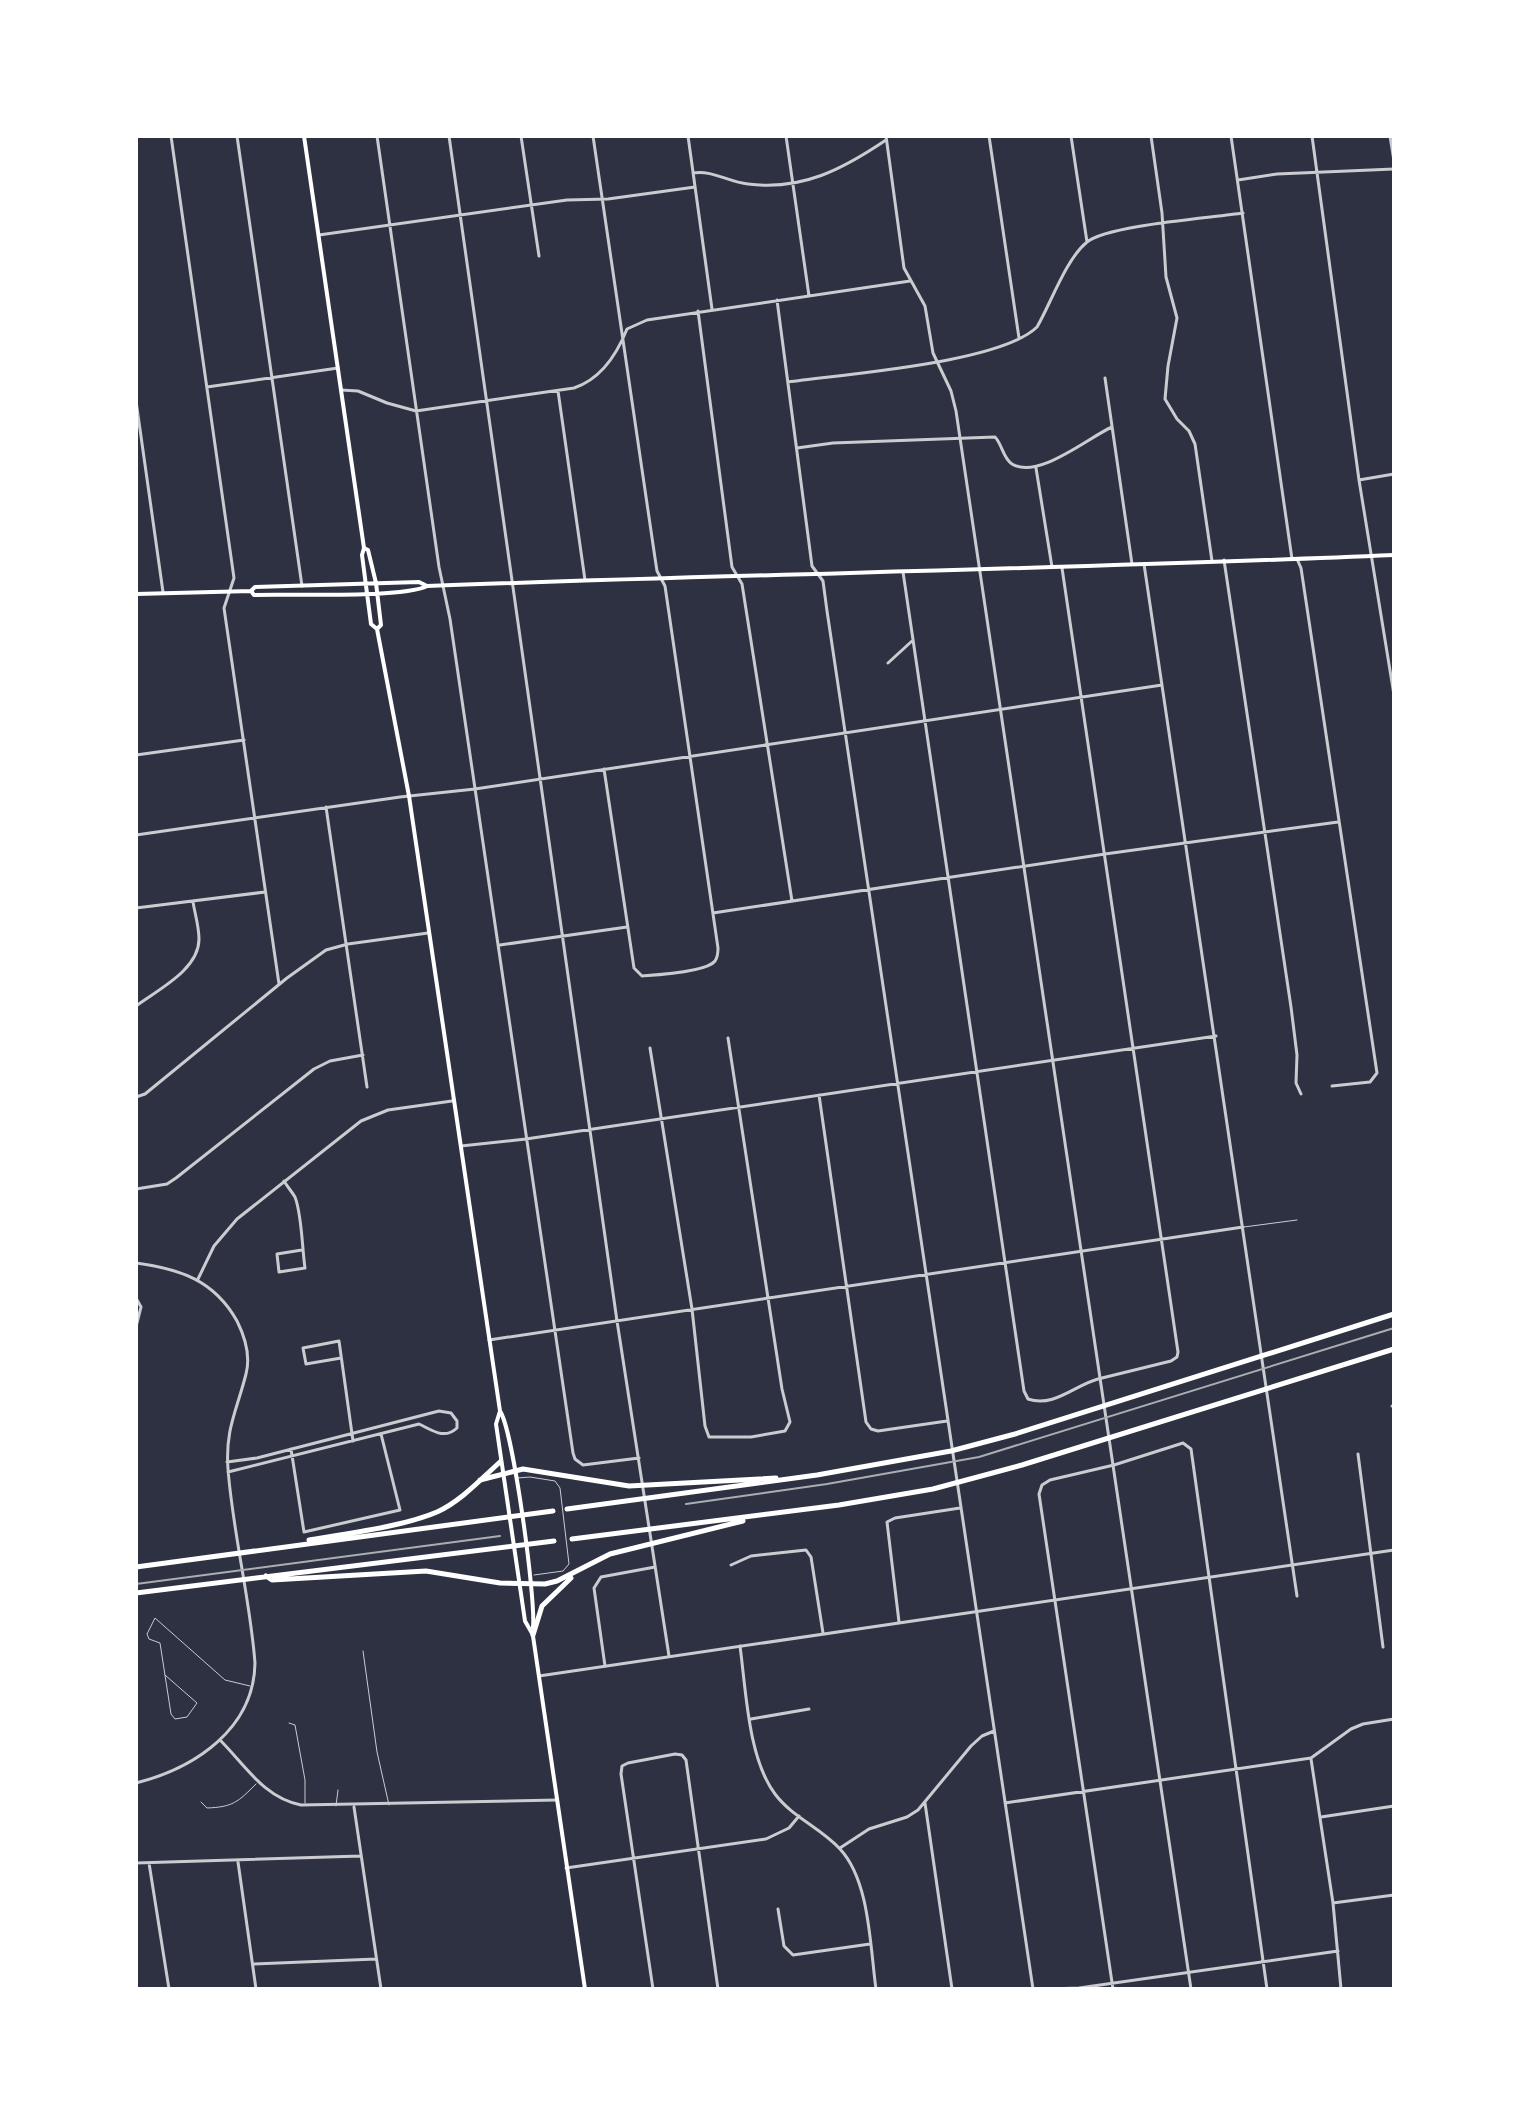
<svg xmlns="http://www.w3.org/2000/svg" width="1530" height="2125" font-family="Arial,sans-serif">
<style>
.lines{fill:none;stroke-linecap:round;stroke-linejoin:round}
.service{stroke:#caccd0;stroke-width:1}
.minor{stroke:#caccd0;stroke-width:3}
.tertiary{stroke:#caccd0;stroke-width:3}
.secondary{stroke:#fff;stroke-width:4}
.motorway{stroke:#fff;stroke-width:5}
.rail{stroke:#abadb3;stroke-width:2}
</style>
<rect width="100%" height="100%" fill="#2d3142"/>
<g class="lines">
<path class="service" d="M1244 1227 1297 1220
M517 1478 530 1477 555 1481 560 1488 569 1564 563 1571 534 1575
M363 1651 377 1752 389 1805
M165 1675 197 1703 187 1717 175 1719 171 1714 160 1643 149 1639 147 1634 155 1618 225 1680 250 1686
M289 1723 295 1725 305 1780V1803
M201 1802 207 1808C233 1807 238 1802 256 1784
M336 1806 338 1790"/>
<path class="minor" d="M171 136 234 578 224 608 279 984
M237 136 302 586
M377 136 439 567 450 619 573 1453 575 1459 583 1465 639 1458
M449 136 617 1321 669 1656
M521 136 539 256
M593 136 655 558 657 571 665 586 718 948C718 952 718 957 715 961 707 972 656 975 642 976L634 968 604 769
M688 136 712 309
M786 136 809 296
M989 136 1019 338
M1071 136 1087 242
M1151 136 1162 213 1166 277 1177 318 1168 366 1165 399 1177 419 1189 431 1195 444 1212 561
M1231 136 1292 559
M1312 136 1359 480 1394 695
M1390 136 1394 161
M693 173C713 170 728 182 748 184 802 191 843 169 886 140
M1238 180 1277 174 1394 169
M319 235 567 200 608 199 695 187
M777 300 812 566 823 581 827 611 1033 1989
M698 311 732 567 742 584 792 901
M1105 378 1132 564
M788 382C844 374 1000 363 1037 327 1051 303 1066 259 1087 242 1108 225 1211 218 1243 213
M207 387 338 368
M341 390 358 391 387 403 416 411 574 388C601 379 617 354 627 329L647 320 910 281
M558 391 585 580
M136 401 163 592
M797 448 833 443 995 437C1002 444 1003 458 1012 464 1038 480 1089 437 1112 427
M1036 468 1052 567
M1359 480 1394 474
M1297 559 1301 568 1377 1073 1370 1082 1332 1086
M1224 560 1291 1007 1297 1055 1296 1083 1301 1094
M1144 564 1297 1596
M903 572 1024 1391 1028 1399C1054 1408 1075 1385 1098 1379 1122 1373 1147 1367 1171 1361L1177 1357 1178 1352 1062 568
M888 663 912 641
M136 755 244 740
M326 807 367 1087
M136 835 400 797 475 789 1162 685
M136 908 265 892
M713 913 1105 854 1338 822
M500 945 627 927
M136 1006C157 990 199 970 199 939 199 927 195 914 193 902
M650 1048 692 1309 705 1426 709 1437H751L785 1431 790 1422 782 1389 728 1038
M819 1095 866 1422 871 1429 878 1431 947 1421
M136 1097 145 1094 287 978 326 950 348 944 428 933
M461 1146 526 1139 1216 1036
M284 1181C287 1186 292 1192 295 1197 302 1215 302 1248 305 1268L279 1272 277 1254 302 1250
M136 1189 167 1184 176 1178 314 1069 330 1061 363 1055
M136 1263C180 1269 214 1280 237 1321 245 1337 251 1355 246 1374 237 1410 225 1429 228 1469 233 1534 250 1598 255 1663 254 1729 195 1768 136 1783
M198 1279 214 1246 237 1219 361 1121 388 1110 452 1101
M136 1298 141 1307 136 1327
M489 1340 1243 1227
M341 1358 306 1364 303 1348 339 1341 353 1441
M1392 1406H1394
M291 1449 304 1532 400 1510 381 1434
M1358 1454 1383 1647
M227 1462 257 1458 439 1411 451 1413 457 1421V1428C444 1440 432 1430 419 1424L228 1472
M731 1565 751 1556 806 1550 811 1557 823 1633
M899 1622 887 1522 895 1518 960 1508
M740 1646C746 1690 748 1758 775 1794 792 1817 821 1828 840 1849 870 1881 870 1947 876 1989
M605 1666 594 1588 601 1577 655 1567
M751 1719 809 1709
M220 1740C245 1765 264 1798 301 1805L557 1800
M1311 1759 1333 1903 1341 1989
M925 1803 952 1989
M1005 1803 1311 1758 1351 1729 1363 1724 1394 1719
M354 1807 381 1989
M1321 1817 1394 1806
M840 1848 869 1829 907 1817 918 1810 971 1746 982 1736 994 1731
M238 1862 256 1989
M136 1863 361 1856
M149 1863 169 1989
M566 1868 766 1839 789 1828 799 1816
M1333 1903 1394 1895
M778 1909 784 1946 793 1955 870 1944
M253 1964 376 1959
M653 1989 621 1774 622 1766 628 1763 675 1754 682 1755 686 1760 718 1989
M1049 1989 1079 1988 1338 1951
M1113 1989 1039 1494 1042 1485 1050 1480 1114 1465 1183 1443 1191 1449 1267 1989"/>
<path class="tertiary" d="M886 136 904 268 925 306 933 353 951 391 956 411 1191 1989
M539 1676 1394 1550"/>
<path class="secondary" d="M304 136 364 548 368 550 376 583 381 625 377 629
M364 548 362 555 371 624 377 629 409 796 500 1411C513 1430 536 1599 533 1627
M251 591 254 595C287 594 406 598 427 586 749 574 1072 569 1394 555
M136 594 251 591 255 587 419 582 427 586
M500 1411 496 1424 525 1621 533 1635
M533 1636 585 1989"/>
<path class="motorway" d="M480 1480 523 1469 629 1486 776 1478
M567 1509 817 1475 951 1451 1015 1434 1394 1314
M572 1539 839 1505 933 1489 1022 1465 1394 1349
M309 1540C348 1533 402 1527 437 1512 461 1501 481 1479 500 1462
M136 1567 553 1511
M266 1576 272 1580 426 1571 500 1583 545 1584 557 1581 610 1554 743 1521
M136 1593 554 1541
M533 1635 542 1606 571 1578"/>
<path class="rail" d="M686 1504 827 1484 979 1457 1394 1328
M136 1584 500 1536"/>
</g>
<rect width="1530" height="2125" fill="none" stroke="#ffffff" stroke-width="276"/>
</svg>
